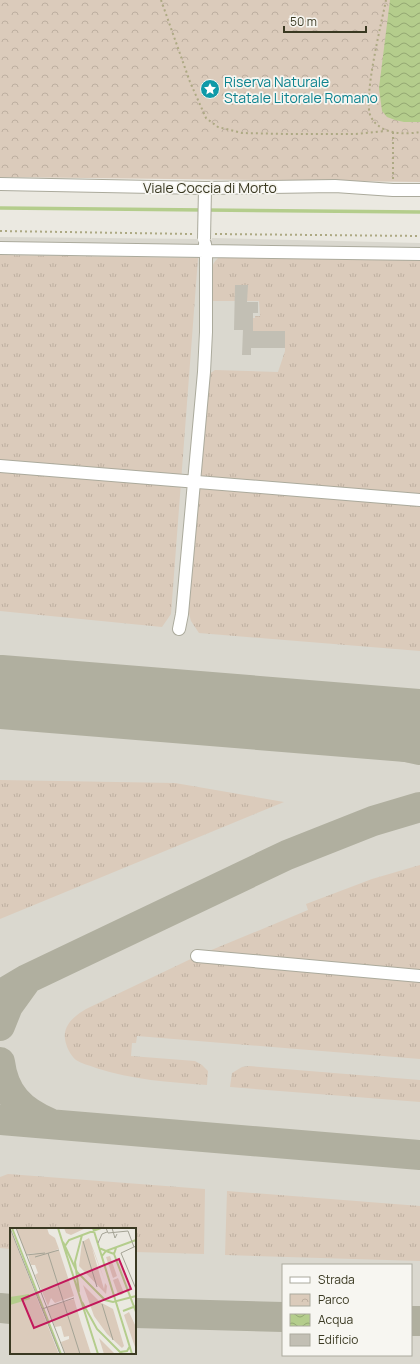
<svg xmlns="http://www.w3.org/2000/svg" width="420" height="1364" font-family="Manrope,sans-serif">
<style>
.built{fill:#dad8cf;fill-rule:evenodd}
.grass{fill:url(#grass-tufts)}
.park{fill:url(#park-crowns)}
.water{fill:url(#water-waves)}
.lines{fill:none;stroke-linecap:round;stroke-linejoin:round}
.stream{stroke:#b4cd8c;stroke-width:3.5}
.taxiway{stroke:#b0af9f;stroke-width:30}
.runway{stroke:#b0af9f;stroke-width:74}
.building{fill:#c2bfb4}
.minor-casing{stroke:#abaa9c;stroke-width:14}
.path{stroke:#ada983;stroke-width:2;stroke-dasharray:2 3;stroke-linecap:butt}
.minor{stroke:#fff;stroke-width:12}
.minor-bridge-casing{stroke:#abaa9c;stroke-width:14;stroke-linecap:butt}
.minor-bridge{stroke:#fff;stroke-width:12}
.labels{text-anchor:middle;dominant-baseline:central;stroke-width:3.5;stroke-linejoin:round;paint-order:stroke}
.culture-label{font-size:14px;fill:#0d838f;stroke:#f7f6f1;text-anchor:start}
.street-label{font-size:14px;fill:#3a3922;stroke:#f7f6f1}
.inset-river{fill:none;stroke:#b4cd8c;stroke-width:2}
.inset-road{fill:none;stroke:#a4a395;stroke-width:1}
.view{fill:#c2185b;fill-opacity:0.15;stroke:#c2185b;stroke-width:2}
.inset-edge{fill:none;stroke:#3a3922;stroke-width:2}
</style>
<defs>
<pattern id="grass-tufts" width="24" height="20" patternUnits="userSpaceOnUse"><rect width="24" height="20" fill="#dbcbbb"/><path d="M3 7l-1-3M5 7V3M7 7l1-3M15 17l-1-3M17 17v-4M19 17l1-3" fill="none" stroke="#bdafa0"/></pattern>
<pattern id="park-crowns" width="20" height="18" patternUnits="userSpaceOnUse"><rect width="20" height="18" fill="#dbcbbb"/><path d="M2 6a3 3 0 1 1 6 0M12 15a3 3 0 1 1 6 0" fill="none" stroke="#bdafa0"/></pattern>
<pattern id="water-waves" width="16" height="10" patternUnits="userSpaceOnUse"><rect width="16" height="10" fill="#b4cd8c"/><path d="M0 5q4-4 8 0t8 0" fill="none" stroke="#93a772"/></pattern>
</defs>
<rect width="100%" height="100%" fill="#ebe9e1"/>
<path class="built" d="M0 237 201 239 205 241H211L212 238 420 243V1364H0ZM11 1229H135V1353H11ZM283 1265H411V1355H283Z"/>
<path class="grass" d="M0 255 198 258 171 614 162 627 0 611Z
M222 255 420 256V651L199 633 191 621 188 610 209 374 215 370 278 372 285 351V334H253V318H255V316H260L259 301H212C211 284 205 266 222 255Z
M0 780 175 783 284 802 0 919Z
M420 865V1059L137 1036 136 1043H132L131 1056 195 1061 202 1065 208 1071 207 1085C169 1082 132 1080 96 1068 89 1065 82 1064 76 1060 70 1055 66 1046 65 1039 63 1024 76 1015 86 1009L197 956 308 910 306 904 372 879Z
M249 1066 420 1080V1102L230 1087 232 1073 242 1067Z
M8 1174 205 1189 204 1254 135 1252V1229H11V1249L0 1248V1177Z
M227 1191 420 1206V1261L225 1255Z"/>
<path class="park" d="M0 0H420V182L0 177Z"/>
<path class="water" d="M390 0H420V122H404L395 120 387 117 382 111 379 88Z"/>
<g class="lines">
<path class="stream" d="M0 208 420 212"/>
<path class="taxiway" d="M0 704 86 700
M221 710 308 726 420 750
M0 995 27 979 287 855 373 821 420 807
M0 1026 8 1006 26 981
M0 1062C4 1094 21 1111 50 1123
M0 1120 420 1155
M0 1308 11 1309
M135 1313 283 1317
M411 1321H420"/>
<path class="runway" d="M0 692 420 726"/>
</g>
<path class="building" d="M235 285H248L247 302H258V313H253V331H285V348H251V355H242L243 330H234Z"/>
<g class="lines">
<g class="minor-casing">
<path id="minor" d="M0 184 205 188 335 186 393 190H420
M0 248 420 254
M0 466 420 500
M179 629 182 614 204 372 206 332V251L205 244
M197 956 420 976"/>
</g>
<path class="path" d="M161 0 190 82 206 118 218 127 242 133 287 134H356L385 131
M386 0C382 21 362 101 371 117 380 134 403 135 420 132
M393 179V132
M0 231 193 234
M215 234 420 236"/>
<use href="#minor" class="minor"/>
<g class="minor-bridge-casing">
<path id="minor-bridge" d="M204 239 205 188"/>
</g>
<use href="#minor-bridge" class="minor-bridge"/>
</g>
<defs>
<g id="sight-disc" transform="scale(1)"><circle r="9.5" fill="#0f9aa8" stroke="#f7f6f1"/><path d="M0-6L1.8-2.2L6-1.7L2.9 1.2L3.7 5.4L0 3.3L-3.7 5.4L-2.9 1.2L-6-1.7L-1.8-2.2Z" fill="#fff"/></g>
</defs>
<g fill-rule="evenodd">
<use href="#sight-disc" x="210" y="89"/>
</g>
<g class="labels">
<g class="culture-label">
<text x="224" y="81">Riserva Naturale<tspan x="224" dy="16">Statale Litorale Romano</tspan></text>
</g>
<g class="street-label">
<text x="210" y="187">Viale Coccia di Morto</text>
</g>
</g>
<g transform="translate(10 1228)">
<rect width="126" height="126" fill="#ebe9e1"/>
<path d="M6 0H37L39 6 45 10 49 21 37 25 16 26ZM54 0H76L61 7 56 5ZM79 10 95 53 82 20 94 61 95 55 97 58 96 66 69 38 72 14ZM49 22 64 68 45 75 41 70 38 78 25 47 28 45 25 37H21L18 27ZM100 28 107 48 103 50 96 29ZM108 50 114 65 111 67 108 66 103 52ZM73 57 90 74 103 81 114 118 112 120 97 106 84 88ZM64 71 71 95 81 126H55L51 114 59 111V108L54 109 51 98 45 99 37 79ZM119 84 126 99V122L114 87ZM89 110 105 126H94Z" fill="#dbcbbb"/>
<path d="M0 1 48 124 47 126H0Z" fill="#dbcbbb"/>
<path d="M19 66 20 71 0 77V69Z" fill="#b4cd8c"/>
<path class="inset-river" d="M2 0 51 126M48 0 88 126M83 0 122 126M53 14 67 44 95 72 103 74 126 68M55 18 59 12 91 0M89 20 96 23 126 12M104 26 126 84M92 28 96 23 104 26 106 20M69 64 65 34 72 7M72 74 87 101 112 126M113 83 126 78M110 124 117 123 120 118"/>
<path class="inset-road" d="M0 0 50 126M6 0 55 126M96 0 98 5 118 3 124 19M102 0 105 10 107 6M73 13 87 59M88 15 92 6 97 4M126 18 111 25 126 61M38 25 70 126M16 27 35 25M25 29 49 22M92 76 103 112M32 81 64 70"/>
<path class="view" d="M109 31 121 61 24 100 12 71Z"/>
<rect width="126" height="126" class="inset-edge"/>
</g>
<rect x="282" y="1264" width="130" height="92" fill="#f7f6f1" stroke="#abaa9e"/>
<rect x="290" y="1277" width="20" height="6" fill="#ffffff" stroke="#abaa9e"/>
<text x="318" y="1284" font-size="12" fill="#3a3922">Strada</text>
<rect x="290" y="1294" width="20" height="12" fill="url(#park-crowns)" stroke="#abaa9e"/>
<text x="318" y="1304" font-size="12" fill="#3a3922">Parco</text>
<rect x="290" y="1314" width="20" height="12" fill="url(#water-waves)" stroke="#abaa9e"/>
<text x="318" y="1324" font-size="12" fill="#3a3922">Acqua</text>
<rect x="290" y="1334" width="20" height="12" fill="#c2bfb4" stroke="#abaa9e"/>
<text x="318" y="1344" font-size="12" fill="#3a3922">Edificio</text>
<path d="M284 26v6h82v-6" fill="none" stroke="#3a3922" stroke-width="2"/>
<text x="290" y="26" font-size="12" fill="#3a3922" stroke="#f7f6f1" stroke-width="3" paint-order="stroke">50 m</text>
</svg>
